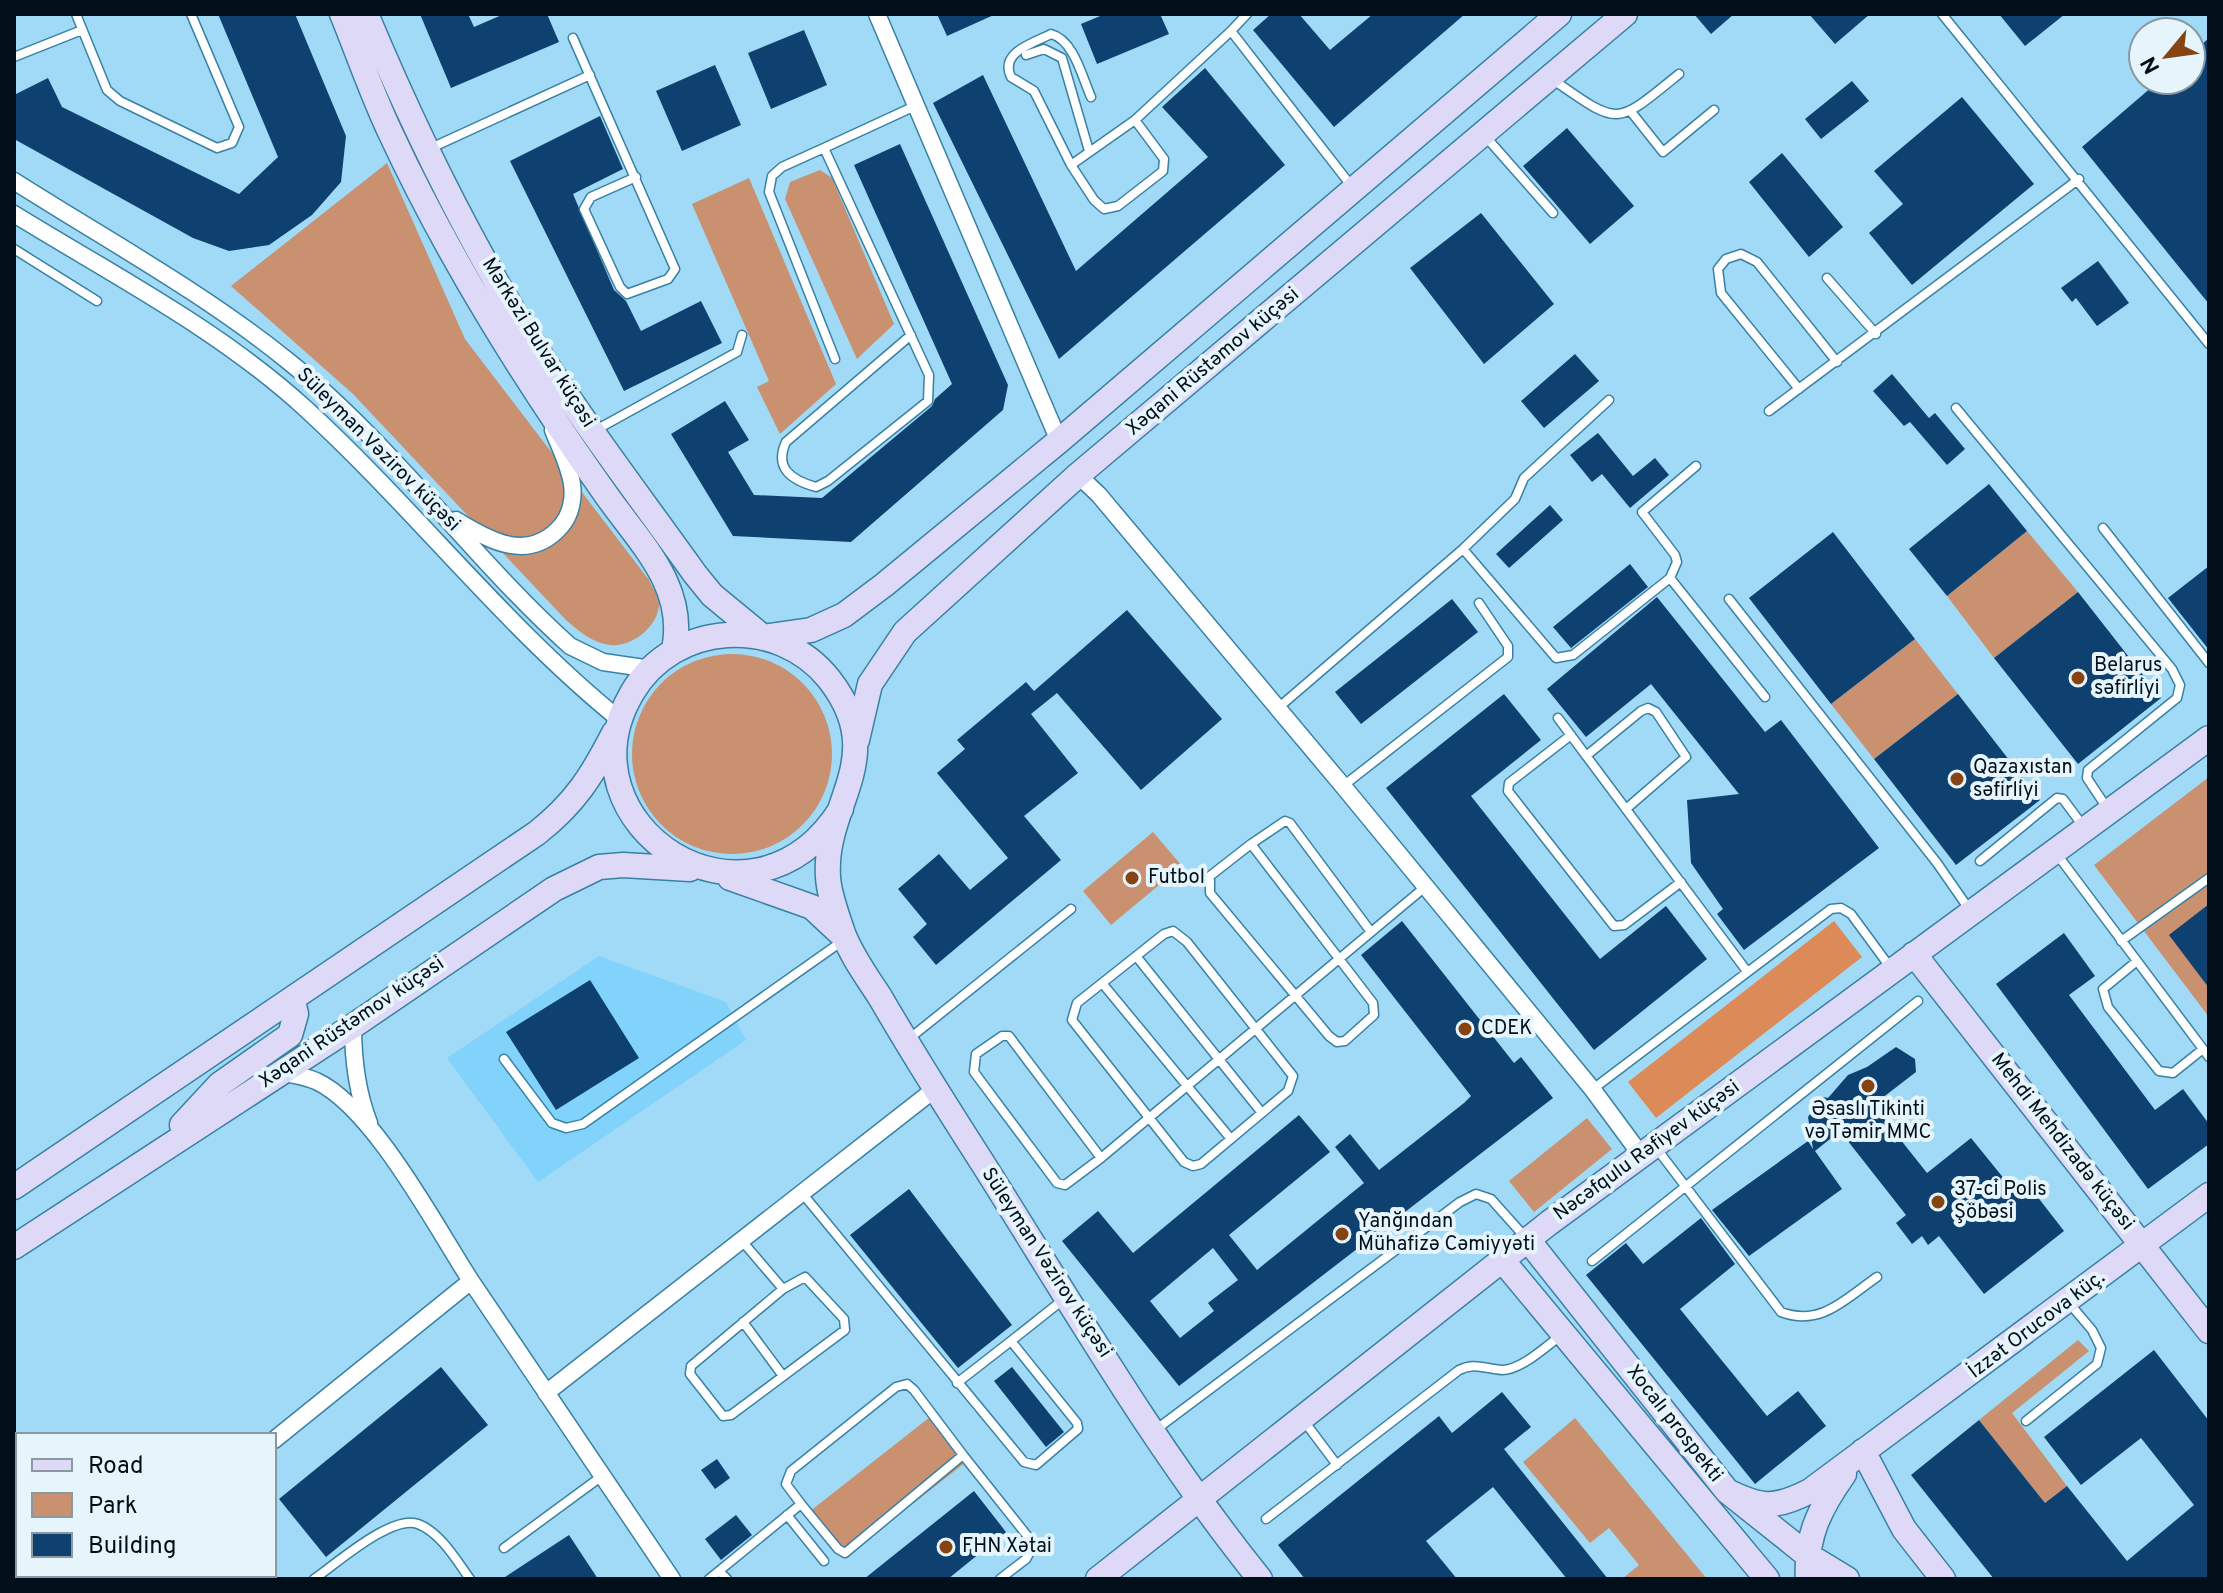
<svg xmlns="http://www.w3.org/2000/svg" width="2223" height="1593" font-family="Overpass,sans-serif">
<style>
.built{fill:#81d3fc}
.green{fill:#c9916f}
.forest{fill:#dc8a57}
.building{fill:#0e4070;fill-rule:evenodd}
.lines{fill:none;stroke-linecap:round;stroke-linejoin:round}
.lane-casing{stroke:#3881a3;stroke-width:11}
.street-casing{stroke:#3881a3;stroke-width:19}
.secondary-casing{stroke:#3881a3;stroke-width:27}
.lane{stroke:#fff;stroke-width:8}
.street{stroke:#fff;stroke-width:16}
.secondary{stroke:#dfd9f8;stroke-width:24}
.poi-dot{fill:#864413;stroke:#e6f4fb;stroke-width:3}
.labels{text-anchor:middle;dominant-baseline:central;stroke-width:8;stroke-linejoin:round;paint-order:stroke}
.street-label{font-size:20px;fill:#000f1a;stroke:#e6f4fb}
.poi-label{font-size:20px;fill:#000f1a;stroke:#e6f4fb;text-anchor:start}
</style>
<rect width="100%" height="100%" fill="#a1daf7"/>
<path class="built" d="M599 956 726 1002 746 1040 538 1182 447 1058Z"/>
<path class="green" d="M387 163 465 339 649 580C652 587 659 597 659 604 659 626 631 648 610 645 592 643 579 631 566 620L353 394 231 286Z
M820 170 832 178 894 324 857 359 785 199 790 182Z
M749 178 836 384 780 434 757 387 769 381 692 204Z
M2027 531 2078 592 1994 658 1947 596Z
M1915 639 1958 694 1874 759 1831 704Z
M632 754a100 100 0 1 1 200 0a100 100 0 1 1-200 0Z
M2209 777V1017L2094 865Z
M1153 832 1182 866 1111 925 1083 891Z
M1587 1118 1612 1149 1534 1212 1509 1181Z
M2078 1340 2089 1351 2012 1413 2067 1486 2045 1503 1979 1420Z
M930 1417 966 1462 845 1557 809 1512Z
M1575 1418 1707 1579H1622L1639 1565 1609 1528 1590 1543 1523 1462Z"/>
<path class="forest" d="M1834 921 1862 957 1656 1118 1628 1082Z"/>
<path class="building" d="M218 14H295L346 136 341 182 312 215 269 245 229 251 193 238 14 139V95L48 78 62 107 239 194 278 157Z
M420 14H468L474 27 504 14H547L559 42 451 88Z
M937 14H996L947 36Z
M1105 14H1160L1169 34 1097 64 1081 24Z
M1271 14H1299L1330 50 1373 14H1465L1334 127 1253 30Z
M1694 14H1734L1711 34Z
M1809 14H1870L1835 44Z
M1999 14H2065L2025 46Z
M804 30 827 85 771 109 748 53Z
M2209 38V304L2082 147 2160 80H2191V54Z
M715 65 741 125 682 151 656 91Z
M1205 68 1285 165 1059 359 933 103 983 75 1076 271 1208 157 1162 107Z
M1852 81 1869 101 1821 139 1805 119Z
M1962 97 2034 184 1912 285 1869 233 1903 204 1874 171Z
M600 116 623 169 573 194 614 290 626 301 641 331 701 301 722 343 624 391 510 161Z
M1567 128 1634 206 1590 244 1523 166Z
M900 144 1008 385 1003 410 851 542 733 536 671 434 725 401 749 440 728 452 754 495 822 498 932 406 935 399 952 384 854 165Z
M1782 153 1843 227 1809 257 1749 182Z
M1481 213 1554 304 1484 364 1410 268Z
M2098 261 2129 303 2097 326 2076 298 2072 302 2061 288Z
M1575 354 1599 381 1544 428 1521 401Z
M1892 374 1929 418 1935 413 1965 449 1947 465 1910 422 1904 426 1873 391Z
M1598 433 1633 476 1655 458 1669 475 1630 508 1602 474 1592 482 1570 455Z
M1989 484 2027 531 1947 596 1909 549Z
M1550 505 1563 520 1509 568 1496 554Z
M1833 532 1915 639 1831 704 1749 598Z
M1630 564 1648 587 1571 648 1553 627Z
M2209 566V650L2168 598Z
M2078 592 2161 698 2078 764 1994 658Z
M1657 597 1765 732 1781 720 1879 848 1744 950 1717 914 1723 909 1691 863 1687 800 1739 794 1651 684 1586 737 1547 689Z
M1452 599 1478 632 1361 724 1335 692Z
M1127 610 1222 719 1141 790 1057 693 1031 714 1078 773 1024 816 1061 860 936 965 913 937 927 924 898 889 939 854 970 890 1008 858 937 773 965 749 957 740 1026 682 1034 691Z
M1504 694 1541 740 1471 796 1600 959 1666 906 1707 959 1594 1050 1386 788Z
M1958 694 2040 800 1956 865 1874 759Z
M2209 904V988L2169 935Z
M1402 921 1514 1063 1521 1057 1553 1098 1179 1386 1062 1241 1098 1211 1133 1253 1299 1115 1330 1152 1229 1235 1257 1270 1364 1183 1335 1147 1350 1134 1379 1170 1464 1103 1471 1096 1361 955ZM1213 1248 1238 1280 1208 1303 1214 1311 1180 1338 1150 1301Z
M2064 933 2095 976 2069 995 2155 1110 2183 1089 2209 1124V1144L2148 1189 1996 984Z
M590 980 639 1058 556 1110 506 1032Z
M1896 1047 1915 1059 1916 1072 1873 1105 1927 1173 1971 1138 2014 1191 2026 1182 2064 1231 1984 1294 1939 1236 1928 1245 1922 1236 1912 1244 1896 1223 1906 1215 1840 1131 1815 1151 1842 1189 1749 1256 1712 1210 1808 1141 1813 1149 1808 1117 1823 1097 1828 1098 1848 1075 1867 1067Z
M909 1189 1012 1325 958 1368 850 1235Z
M1701 1218 1735 1264 1680 1309 1767 1416 1798 1391 1826 1426 1755 1484 1586 1275 1626 1243 1643 1264Z
M2154 1350 2209 1421V1579H1994L1911 1475 1979 1420 2045 1503 2067 1486 2127 1561 2194 1505 2141 1438 2081 1485 2044 1437Z
M441 1367 488 1425 326 1557 279 1499Z
M1012 1367 1064 1432 1046 1447 994 1381Z
M1502 1392 1531 1427 1504 1449 1608 1579H1567L1493 1487 1426 1541 1457 1579H1305L1278 1545 1439 1416 1452 1433Z
M717 1459 730 1478 715 1489 701 1470Z
M974 1491 1006 1532 948 1579H864Z
M736 1515 752 1535 721 1560 705 1539Z
M569 1535 598 1579H502Z"/>
<g class="lines">
<g class="lane-casing">
<path id="lane" d="M76 14 107 90 120 101 217 148 232 143 239 127 191 14
M1942 14 2209 344
M1231 31 1247 14
M573 38 675 269 668 279 627 294 620 287 584 209 591 197 636 177
M1026 55 1044 49 1062 58 1089 151
M14 57 82 30
M1552 79C1620 126 1614 127 1679 74
M1091 97C1082 77 1074 40 1051 34 1034 43 999 52 1011 77L1034 91 1071 165 1094 200 1104 209 1118 206 1163 171 1164 159 1135 120
M1632 113 1663 152 1714 110
M1486 137 1553 213
M431 148 590 75
M824 148 782 167 772 176 769 192 835 359
M1071 165 1135 120 1231 31 1353 188
M14 249 97 301
M1827 278 1876 334
M911 335 786 442C774 468 791 480 816 487L828 481 928 401 929 375 824 148 915 106
M1799 389 1721 293 1718 269 1726 259 1741 254 1757 262 1837 362
M1956 408 2172 669 2180 685 2177 698 2088 770 2087 778 2107 808
M1769 411 2079 179
M594 431 737 352 742 335
M2103 528 2209 663
M1463 549 1556 658 1573 655 1670 578 1765 697
M1670 578 1677 562 1675 555 1642 512 1696 466
M1729 599 1937 863 1969 909
M1278 708 1463 549 1515 499 1524 478 1609 400
M1558 718 1746 970
M1571 735 1509 783 1508 791 1614 926 1624 925 1681 882
M1586 756 1641 711 1648 708 1656 712 1686 757 1626 809
M1343 786 1508 657V646L1479 603
M1251 844 1373 1003 1374 1015 1345 1041 1337 1042 1329 1036 1210 893V876Z
M1251 844 1285 821 1290 823 1371 932
M2056 853 2209 1057
M1980 861 2057 798 2063 799 2083 826
M1173 931 1187 942 1293 1076 1288 1091 1201 1164 1193 1166 1184 1162 1072 1020 1077 1003 1164 934Z
M2121 941 2209 878
M1136 956 1262 1113
M2137 961 2103 989 2108 1007 2159 1071 2173 1073 2203 1049
M1102 983 1231 1139
M910 1038 1071 909
M504 1059 552 1123 566 1128 583 1124 841 942
M1593 1089 1831 909 1841 908 1851 914 1890 967
M1657 1149 1781 1312C1821 1327 1845 1299 1877 1277
M1101 1158 1009 1036H1002L976 1054 974 1072 1057 1183 1065 1185 1101 1158 1425 887
M802 1193 1024 1462 1036 1465 1078 1429 1077 1423 1011 1341 957 1383
M742 1241 783 1289
M1592 1261 1918 1001
M805 1277 844 1319 845 1330 731 1415 723 1416 690 1374 691 1366 783 1289Z
M743 1322 783 1376
M1011 1341 1064 1299
M1304 1421 1337 1465
M2026 1421 2097 1364 2101 1348 2092 1330 2069 1303
M1154 1431 1460 1202 1476 1194 1491 1199 1525 1237
M801 1504 838 1549 845 1553 963 1455 1029 1538 1032 1548 1026 1559 1000 1579
M787 1515 824 1561
M1266 1519 1459 1370C1475 1362 1485 1369 1502 1370 1522 1370 1547 1345 1563 1334
M14 1530 18 1534
M504 1548 602 1476
M58 1575 64 1579
M265 1575 269 1579
M314 1579C336 1564 392 1514 418 1524 440 1532 457 1561 470 1579
M709 1579 719 1571
M727 1579 719 1571 801 1504 786 1484 791 1471 896 1387 907 1384 914 1390 963 1455"/>
</g>
<g class="street-casing">
<path id="street" d="M877 14 1059 441
M14 181C105 239 204 293 288 361 392 444 471 557 570 646L603 662 651 669
M14 214C113 275 220 330 306 409 415 509 505 627 620 720
M1078 475 1099 495 1343 786 1593 1090 1641 1155
M456 520C491 542 530 563 562 525 571 514 574 498 572 484 569 465 560 448 553 430
M353 1026C353 1060 357 1092 369 1123
M279 1072C292 1074 304 1076 316 1081 373 1107 436 1227 471 1281
M546 1393 935 1089
M274 1440 471 1281 672 1579
M100 1579 104 1575"/>
</g>
<g class="secondary-casing">
<path id="secondary" d="M342 14C358 53 372 94 390 132 450 261 525 380 607 496 641 544 687 587 674 650
M366 14C420 143 482 269 560 385 603 449 650 511 695 574L712 595 763 637 811 630 844 615 884 585 1059 441 1559 14
M857 740 870 684 905 632 1078 475 1625 14
M841 809C750 953 555 825 632 693 674 621 778 615 829 679 891 758 823 803 828 877 829 895 837 915 843 933 851 955 867 977 880 997 912 1052 946 1106 980 1159 1070 1301 1155 1449 1260 1579
M730 878 812 907 841 934
M1914 954 2209 1331
M182 1125 220 1084 290 1035 296 1014 293 1001
M14 1187 537 833C575 803 592 776 614 733
M1528 1240 1727 1491 1806 1554 1847 1579
M14 1247 353 1026 554 889 599 867 623 865 690 869
M1503 1261 1767 1579
M1863 1451 1904 1529 1943 1579
M1727 1491C1761 1508 1775 1509 1810 1491L2209 1195
M1098 1579 1549 1223 2209 738
M1808 1579C1805 1537 1820 1508 1844 1474"/>
</g>
<use href="#lane" class="lane"/>
<use href="#street" class="street"/>
<use href="#secondary" class="secondary"/>
</g>
<g class="poi-dot">
<circle cx="2078" cy="678" r="8"/>
<circle cx="1957" cy="779" r="8"/>
<circle cx="1132" cy="878" r="8"/>
<circle cx="1465" cy="1029" r="8"/>
<circle cx="1868" cy="1086" r="8"/>
<circle cx="1938" cy="1202" r="8"/>
<circle cx="1342" cy="1234" r="8"/>
<circle cx="946" cy="1547" r="8"/>
</g>
<g class="labels">
<g class="street-label">
<text transform="translate(538 343) rotate(58)">Mərkəzi Bulvar küçəsi</text>
<text transform="translate(1213 362) rotate(-40)">Xəqani Rüstəmov küçəsi</text>
<text transform="translate(378 450) rotate(45)">Süleyman Vəzirov küçəsi</text>
<text transform="translate(352 1023) rotate(-34)">Xəqani Rüstəmov küçəsi</text>
<text transform="translate(2062 1142) rotate(52)">Mehdi Mehdizadə küçəsi</text>
<text transform="translate(1647 1151) rotate(-36)">Nəcəfqulu Rəfiyev küçəsi</text>
<text transform="translate(1046 1263) rotate(57)">Süleyman Vəzirov küçəsi</text>
<text transform="translate(2037 1325) rotate(-37)">İzzət Orucova küç.</text>
<text transform="translate(1674 1424) rotate(52)">Xocalı prospekti</text>
</g>
<g class="poi-label">
<text x="2094" y="666">Belarus<tspan x="2094" dy="23">səfirliyi</tspan></text>
<text x="1973" y="768">Qazaxıstan<tspan x="1973" dy="23">səfirliyi</tspan></text>
<text x="1148" y="878">Futbol</text>
<text x="1481" y="1029">CDEK</text>
<text x="1868" y="1110" text-anchor="middle">Əsaslı Tikinti<tspan x="1868" dy="23">və Təmir MMC</tspan></text>
<text x="1954" y="1190">37-ci Polis<tspan x="1954" dy="23">Şöbəsi</tspan></text>
<text x="1358" y="1222">Yanğından<tspan x="1358" dy="23">Mühafizə Cəmiyyəti</tspan></text>
<text x="962" y="1547">FHN Xətai</text>
</g>
</g>
<rect width="2223" height="1593" fill="none" stroke="#000f1a" stroke-width="32"/>
<rect x="16" y="1433" width="260" height="144" fill="#e6f4fb" stroke="#8a98a1" stroke-width="2"/>
<rect x="32" y="1459" width="40" height="12" fill="#dfd9f8" stroke="#8a98a1" stroke-width="2"/>
<text x="88" y="1473" font-size="24" fill="#000f1a">Road</text>
<rect x="32" y="1493" width="40" height="24" fill="#c9916f" stroke="#8a98a1" stroke-width="2"/>
<text x="88" y="1513" font-size="24" fill="#000f1a">Park</text>
<rect x="32" y="1533" width="40" height="24" fill="#0e4070" stroke="#8a98a1" stroke-width="2"/>
<text x="88" y="1553" font-size="24" fill="#000f1a">Building</text>
<g transform="translate(2167 56) rotate(241)"><circle r="38" fill="#e6f4fb" stroke="#8a98a1" stroke-width="2"/>
<path d="M0-6L14 30L0 20L-14 30Z" fill="#864413"/>
<text y="-12" font-size="22" font-weight="bold" text-anchor="middle" fill="#000f1a">N</text>
</g>
</svg>
